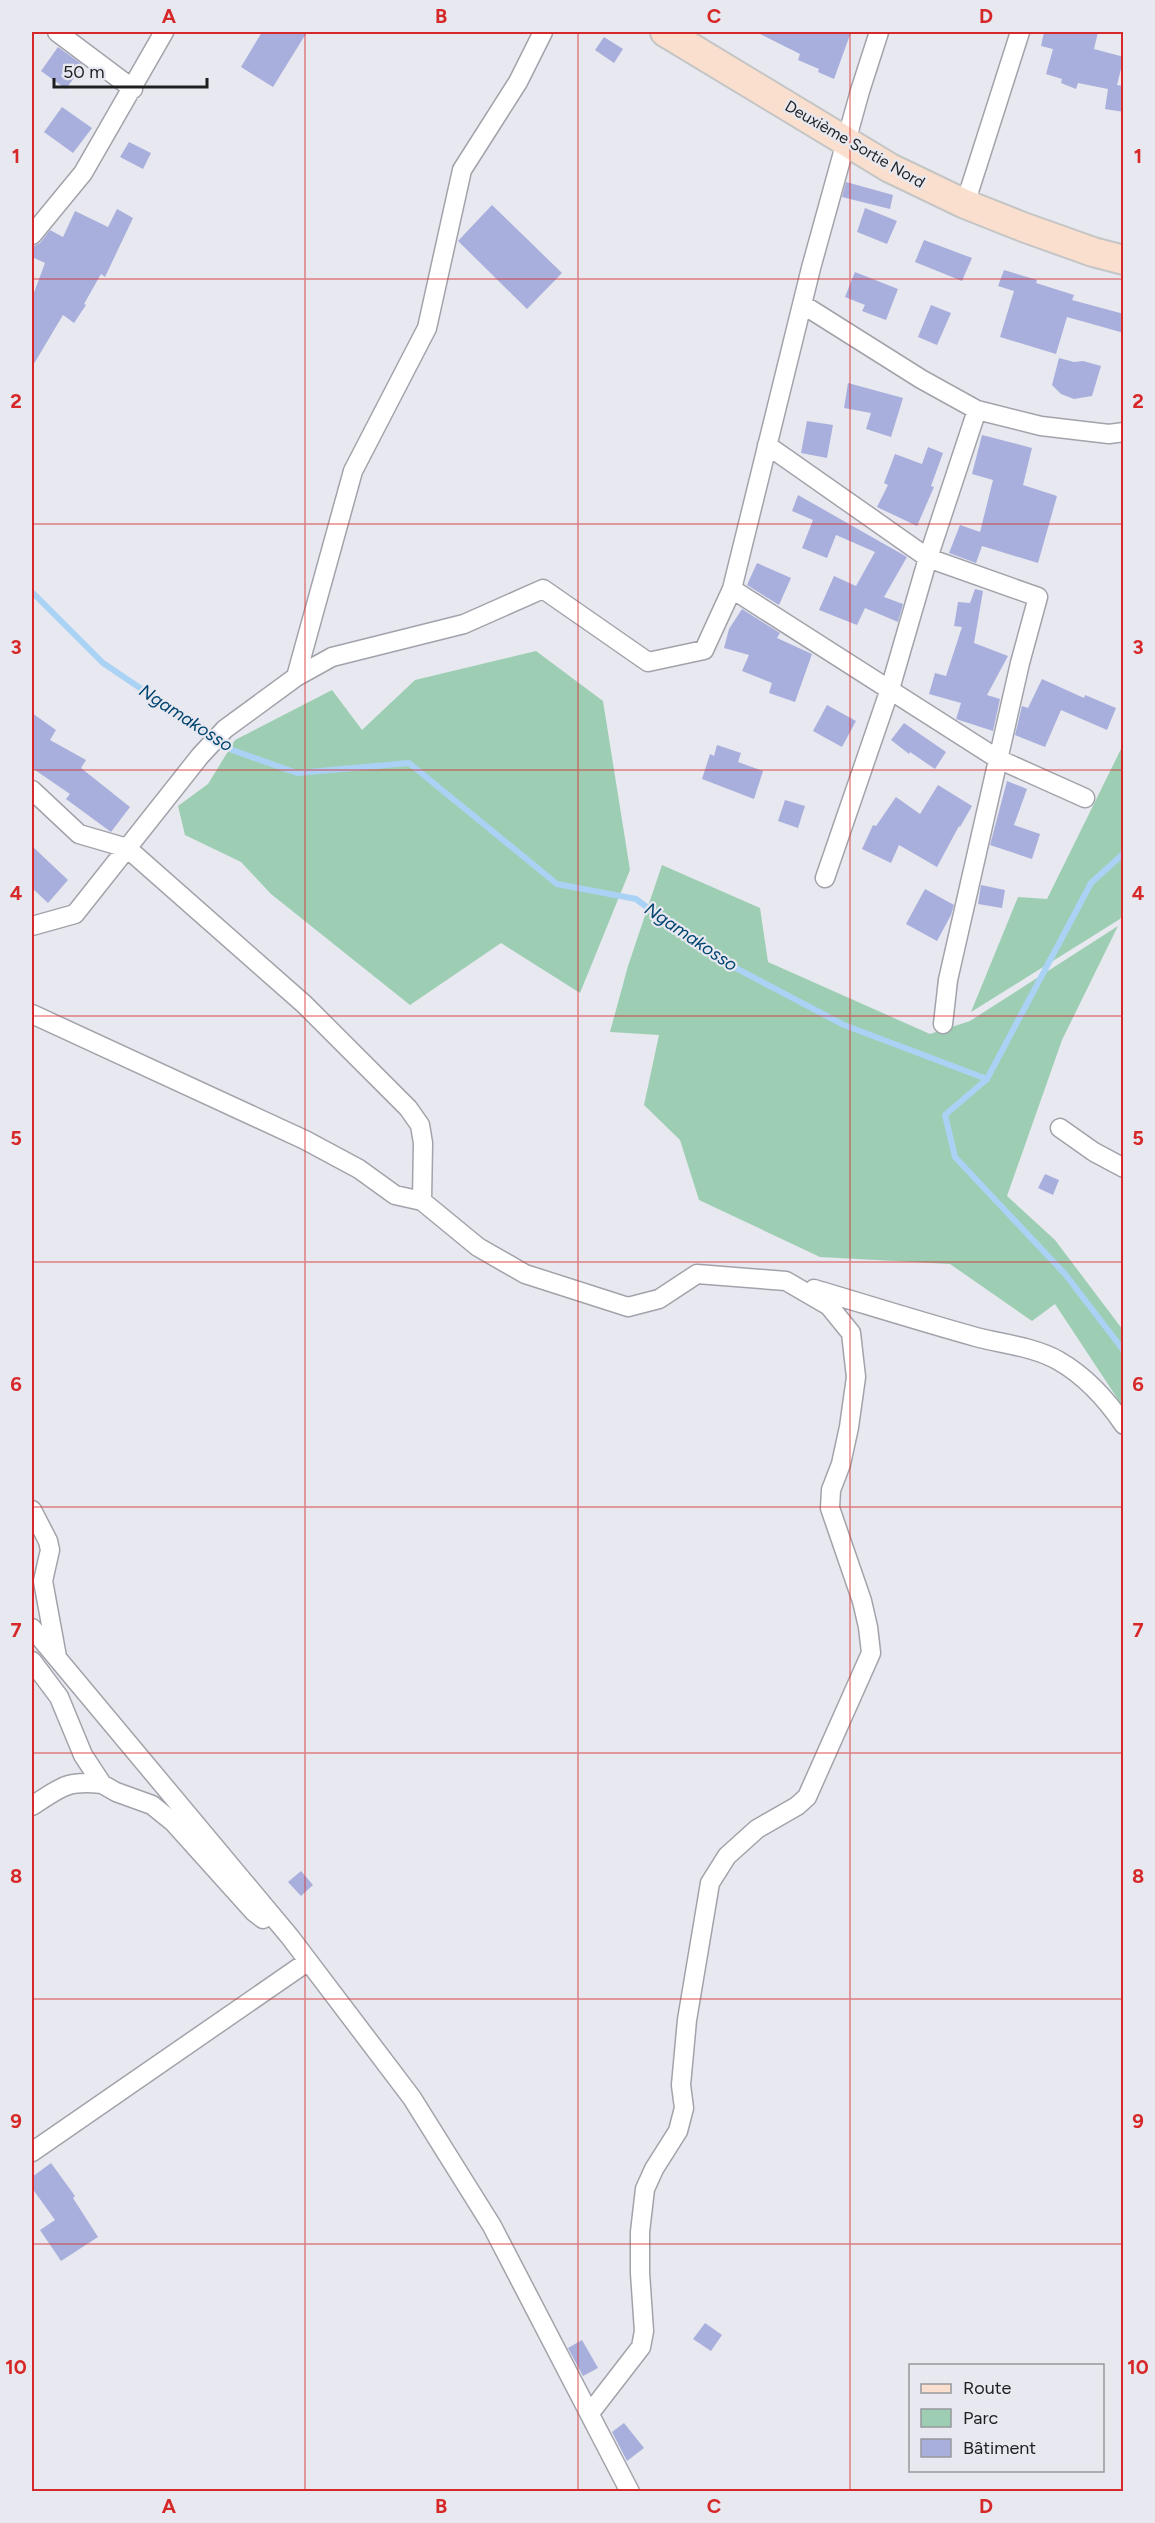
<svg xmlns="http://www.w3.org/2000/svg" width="1155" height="2523" font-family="Figtree,sans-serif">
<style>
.green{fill:#9dceb3}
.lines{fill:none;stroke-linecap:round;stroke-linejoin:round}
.stream{stroke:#aad2f5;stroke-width:6}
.building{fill:#a9afdc}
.minor-casing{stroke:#a2a3aa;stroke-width:21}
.primary-casing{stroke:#c4c5c5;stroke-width:32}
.minor{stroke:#fff;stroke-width:18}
.primary{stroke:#fbdfce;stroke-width:28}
.grid{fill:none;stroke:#d62828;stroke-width:1.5;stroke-opacity:0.55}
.labels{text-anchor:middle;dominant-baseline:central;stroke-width:4.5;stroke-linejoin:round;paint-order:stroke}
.street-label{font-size:16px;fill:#1e1f21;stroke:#e7e8f0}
.water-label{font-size:18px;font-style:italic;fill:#01446f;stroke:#e7e8f0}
.neatline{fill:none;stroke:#d62828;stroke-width:2}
.grid-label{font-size:20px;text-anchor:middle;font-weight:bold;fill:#d62828}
</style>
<rect width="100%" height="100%" fill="#e7e8f0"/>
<path class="green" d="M536 651 603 701 630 870 580 993 501 943 410 1005 271 894 241 862 185 835 178 806 208 784 235 740 332 690 362 730 415 680Z
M1123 745V913L1120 919 971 1012 1018 897 1047 899Z
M662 865 760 908 768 962 930 1034 970 1021 1118 926 1062 1040 1007 1196 1055 1240 1123 1330V1407L1055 1304 1032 1321 950 1264 820 1257 699 1200 680 1140 644 1105 659 1035 610 1032 628 966Z"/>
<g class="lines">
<path class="stream" d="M32 592 103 663 232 750 297 773 409 763 557 884 636 899 711 955 844 1025 987 1079 1091 883 1124 853
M987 1079 945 1115 955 1157 1065 1274 1124 1351"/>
</g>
<path class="building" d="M262 32H307L273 87 241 67Z
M756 32H851L834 79 818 72 819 69 798 60 800 54Z
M1044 32H1098L1094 49 1124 57 1117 85 1124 86V112L1105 109 1108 89 1078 83 1076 89 1061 83 1062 79 1046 74 1053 49 1041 46Z
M604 37 623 49 614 63 595 50Z
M58 47 83 65 66 89 41 71Z
M62 107 92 128 73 153 44 132Z
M129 142 151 153 143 169 120 157Z
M846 182 893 195 890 209 842 197Z
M492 205 562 273 527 309 458 241Z
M865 208 897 221 887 244 857 232Z
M117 209 133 218 105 277 101 274 84 304 86 305 74 323 63 315 32 367V298L45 263 32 257 34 246 40 243 50 230 63 237 75 211 108 227Z
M924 240 972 258 962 281 915 262Z
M1004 270 1037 280 1036 283 1074 295 1072 300 1124 314V333L1067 317 1056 354 1000 337 1014 291 998 286Z
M855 272 898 289 886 320 862 311 865 305 845 297Z
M931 305 951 313 937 345 918 337Z
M1059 358 1074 362 1083 361 1101 366 1092 396 1074 399 1061 394 1052 385Z
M848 383 903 398 891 437 866 429 871 413 844 408Z
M807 421 833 425 827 458 801 453Z
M982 435 1032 448 1023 485 1057 496 1038 563 982 546 976 563 949 553 960 525 980 532 993 480 972 474Z
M928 447 943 453 931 486 934 487 917 526 877 507 888 485 884 483 895 454 922 464Z
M798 495 907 557 884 597 903 604 898 622 865 608 857 625 819 610 834 576 856 586 875 552 836 535 827 558 802 548 813 520 792 511Z
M757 563 791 578 779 605 747 585Z
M975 589 983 591 974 643 1008 656 987 695 1000 699 993 731 956 719 961 703 929 694 935 673 946 676 962 627 954 626 958 602 970 603Z
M742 609 780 633 777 638 812 654 795 702 769 693 772 683 742 671 749 655 724 648 729 629Z
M1042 679 1084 698 1085 695 1116 708 1107 730 1061 710 1045 747 1015 735 1022 706 1028 708Z
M827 705 856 721 842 747 813 731Z
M32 713 56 730 50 740 86 760 81 768 130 807 111 832 66 799 70 794 32 768Z
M904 723 946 752 935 769 910 752 909 754 891 740Z
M717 745 741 753 738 762 763 771 754 799 702 779 710 754 714 756Z
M1007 781 1027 789 1014 825 1040 834 1032 859 990 845Z
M938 785 972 806 960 827 959 826 937 867 899 845 891 863 862 849 873 825 876 826 896 797 920 814Z
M785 800 805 806 798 828 778 821Z
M32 846 68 880 48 903 32 888Z
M981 885 1005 890 1002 908 978 904Z
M925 889 954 905 951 915 937 941 906 924Z
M1045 1174 1059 1180 1053 1195 1038 1188Z
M301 1871 313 1885 301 1896 288 1882Z
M51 2163 75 2196 73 2198 98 2237 61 2261 40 2230 55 2220 32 2188V2177Z
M705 2323 722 2335 711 2351 693 2339Z
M582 2340 598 2368 583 2376 568 2348Z
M624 2423 644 2448 627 2461 612 2432Z"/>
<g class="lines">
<g class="minor-casing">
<path id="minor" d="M57 32 133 89
M965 204 1020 32
M32 235 83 173 164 32
M802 304 921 379 977 410 1041 426 1109 434 1124 432
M767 445 928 558 1038 597 1020 663 948 980 943 1024
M732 589 998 759 1085 798
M296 677 353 471 427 328 462 170 518 82 543 32
M32 790 79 834 127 848 304 1004 408 1108 420 1125 423 1143 422 1201
M825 878 890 689 928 558 977 410
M32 926 75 914 200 756 225 729 296 677 332 657 464 624 543 589 648 662 704 650 732 589 811 268 860 91 879 32
M32 1014 305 1140 359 1169 395 1195 422 1201 478 1247 525 1274 628 1307 659 1299 697 1274 786 1281 829 1306 851 1333 856 1377 849 1427 841 1464 831 1490 830 1508 862 1601 868 1627 871 1653 807 1797 797 1806 757 1829 727 1856 710 1883 687 2020 681 2085 684 2108 678 2131 654 2169 645 2189 640 2232V2273L644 2331 641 2347 590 2413
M1060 1128 1094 1152 1124 1168
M814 1289C868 1305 922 1322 976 1337 1003 1344 1035 1347 1059 1361 1085 1376 1107 1400 1124 1425
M32 1510 48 1541 50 1550 43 1581 57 1657
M32 1628 290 1937 412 2098 492 2226 630 2492
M32 1661 59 1697 83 1755 102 1784 116 1792 152 1805 173 1822 254 1912 263 1919
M32 1806C61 1787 67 1780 102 1784
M32 2152 307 1962"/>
</g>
<g class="primary-casing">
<path id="primary" d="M665 32 890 168 965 204 1023 227 1093 252 1124 260"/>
</g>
<use href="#minor" class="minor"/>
<use href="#primary" class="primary"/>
</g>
<path class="grid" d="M305 32V2492M578 32V2492M850 32V2492M32 279H1124M32 524H1124M32 770H1124M32 1016H1124M32 1262H1124M32 1507H1124M32 1753H1124M32 1999H1124M32 2244H1124"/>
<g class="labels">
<g class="street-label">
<text transform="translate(855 144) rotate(30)">Deuxième Sortie Nord</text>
</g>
<g class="water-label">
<text transform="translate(186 718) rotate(33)">Ngamakosso</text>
<text transform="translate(691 937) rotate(34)">Ngamakosso</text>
</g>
</g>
<rect width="1155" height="2523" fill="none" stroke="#e7e8f0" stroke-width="66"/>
<rect x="909" y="2364" width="195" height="108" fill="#e7e8f0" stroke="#97989d" stroke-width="1.5"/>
<rect x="921" y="2384" width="30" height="9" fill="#fbdfce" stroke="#97989d" stroke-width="1.5"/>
<text x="963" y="2394" font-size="18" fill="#1e1f21">Route</text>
<rect x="921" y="2409" width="30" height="18" fill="#9dceb3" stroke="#97989d" stroke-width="1.5"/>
<text x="963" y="2424" font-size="18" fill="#1e1f21">Parc</text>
<rect x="921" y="2439" width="30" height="18" fill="#a9afdc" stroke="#97989d" stroke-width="1.5"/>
<text x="963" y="2454" font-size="18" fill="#1e1f21">Bâtiment</text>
<path d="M54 78v9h153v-9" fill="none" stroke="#1e1f21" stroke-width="3"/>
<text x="63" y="78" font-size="18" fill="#1e1f21" stroke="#e7e8f0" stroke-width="4.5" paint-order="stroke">50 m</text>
<rect x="33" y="33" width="1089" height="2457" class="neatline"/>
<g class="grid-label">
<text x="169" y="23">A</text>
<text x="441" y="23">B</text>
<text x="714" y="23">C</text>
<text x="986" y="23">D</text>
<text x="16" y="163">1</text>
<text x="1138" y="163">1</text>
<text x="16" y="408">2</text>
<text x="1138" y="408">2</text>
<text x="16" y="654">3</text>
<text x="1138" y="654">3</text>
<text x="16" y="900">4</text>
<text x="1138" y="900">4</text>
<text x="16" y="1145">5</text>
<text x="1138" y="1145">5</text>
<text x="16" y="1391">6</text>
<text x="1138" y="1391">6</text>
<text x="16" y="1637">7</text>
<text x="1138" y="1637">7</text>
<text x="16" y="1883">8</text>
<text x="1138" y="1883">8</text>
<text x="16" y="2128">9</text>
<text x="1138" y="2128">9</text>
<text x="16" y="2374">10</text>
<text x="1138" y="2374">10</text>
<text x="169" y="2513">A</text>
<text x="441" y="2513">B</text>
<text x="714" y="2513">C</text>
<text x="986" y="2513">D</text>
</g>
</svg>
